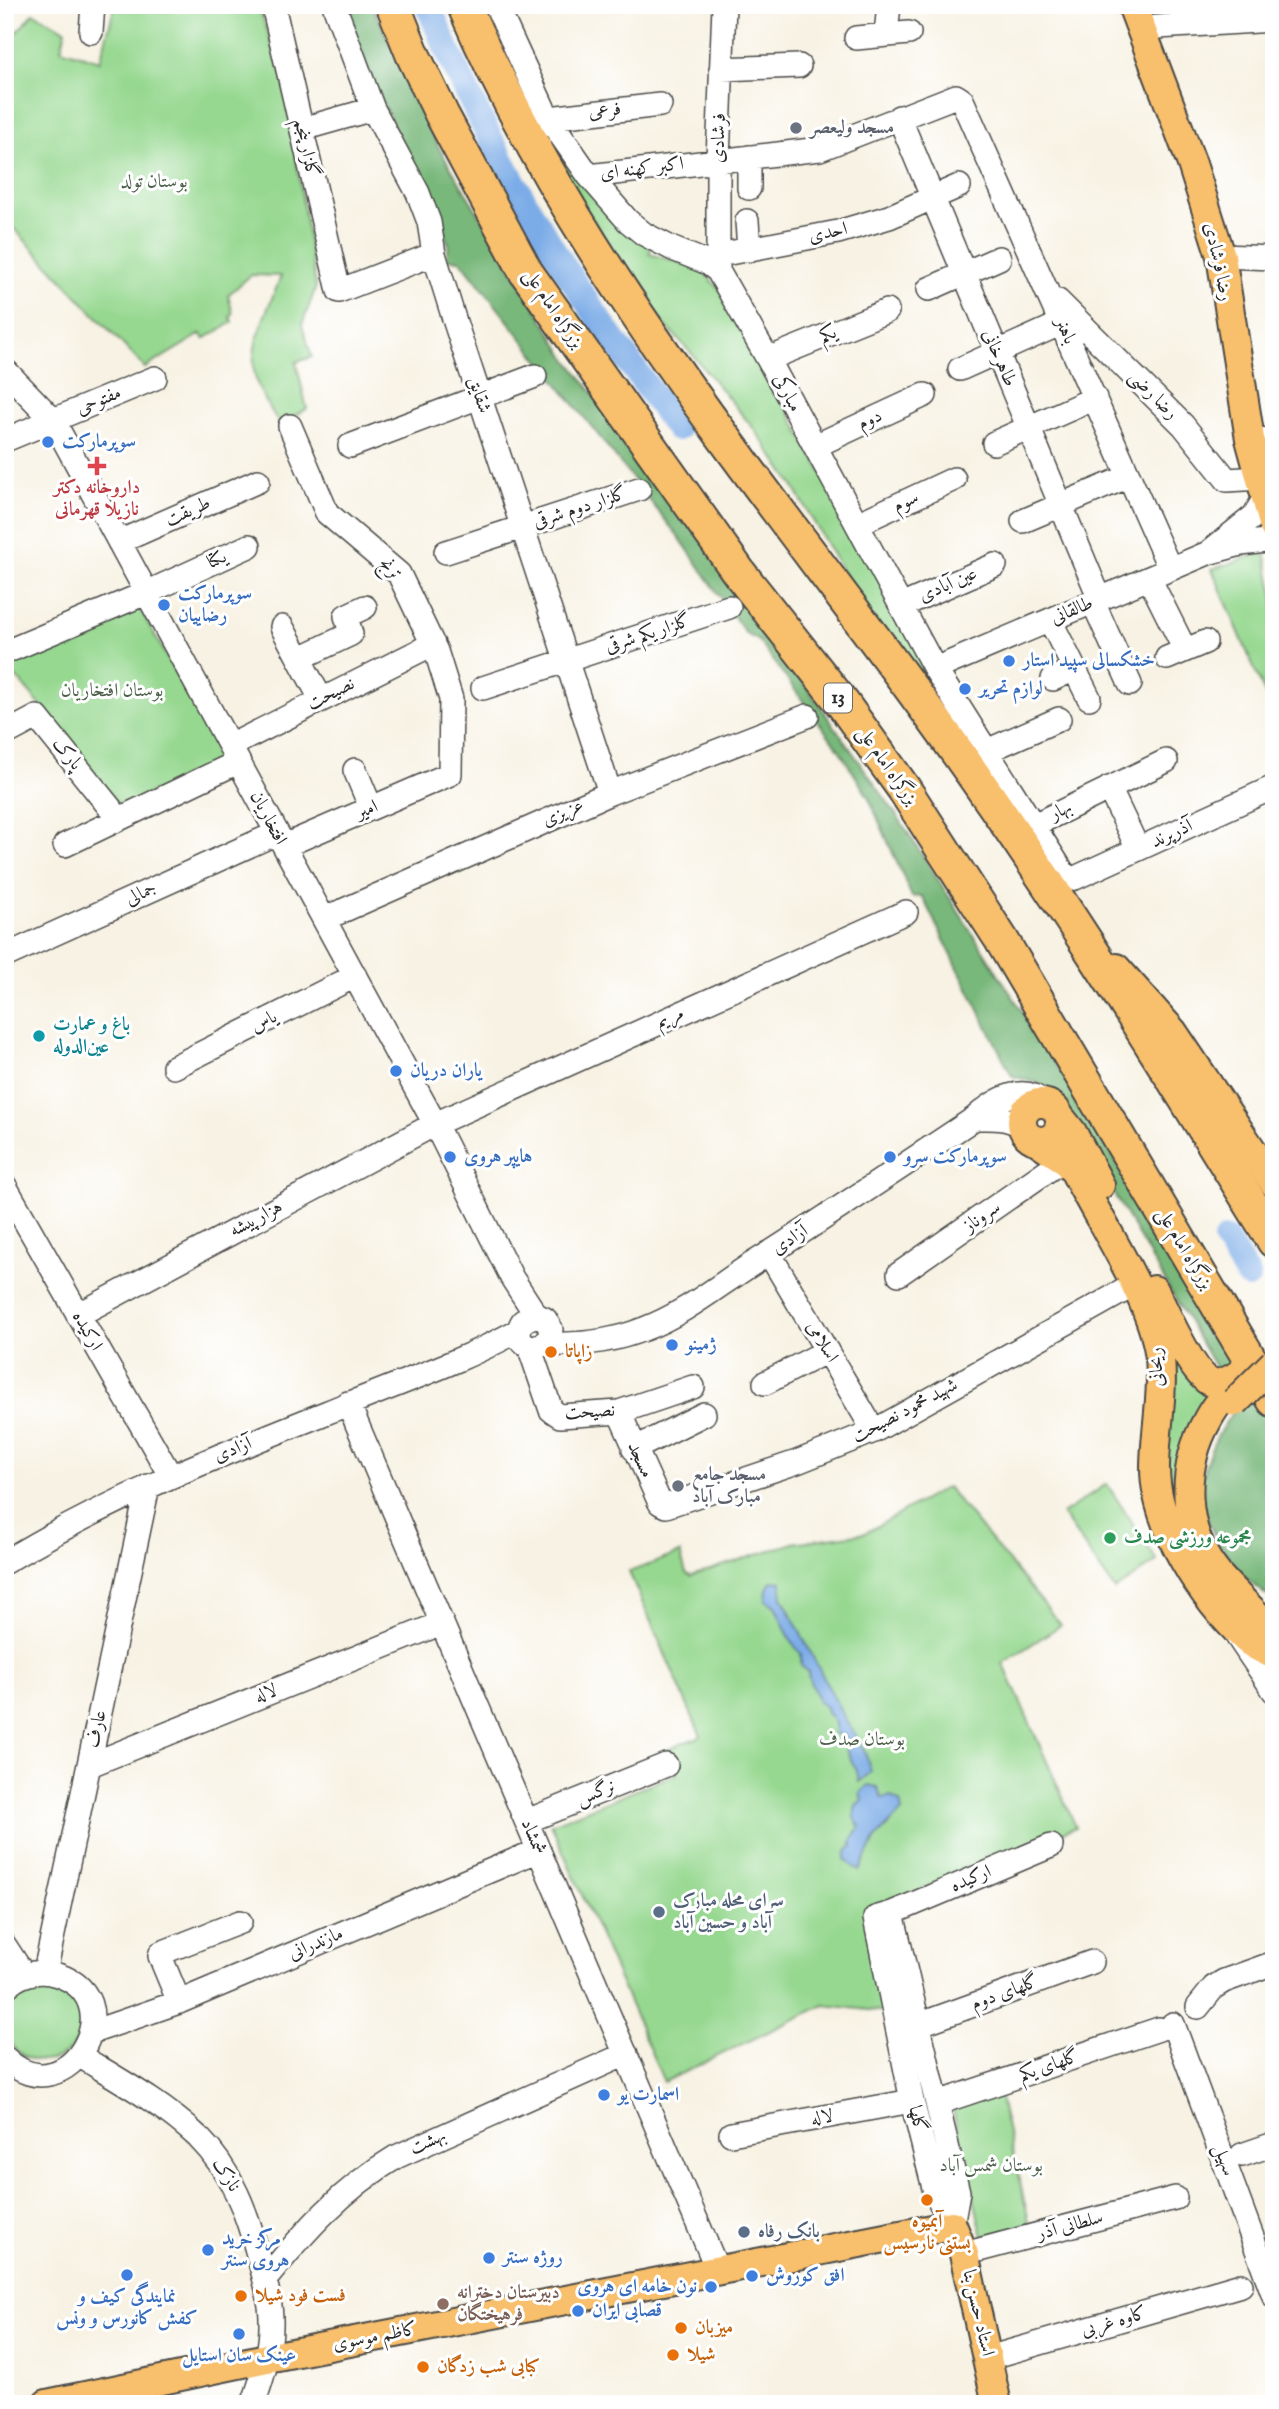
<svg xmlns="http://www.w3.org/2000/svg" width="1279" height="2409" font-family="'IM FELL English',Amiri,serif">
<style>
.green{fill:#96d890;stroke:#60825e;stroke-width:2}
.forest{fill:#78b87a;stroke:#527252;stroke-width:2}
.water{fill:#7cace7;stroke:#546c89;stroke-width:2}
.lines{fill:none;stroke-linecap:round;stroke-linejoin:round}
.river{stroke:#7cace7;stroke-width:26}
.minor-casing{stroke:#4a4947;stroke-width:26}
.major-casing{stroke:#4a4947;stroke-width:32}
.highway-casing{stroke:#4a4947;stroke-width:37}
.minor{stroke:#fff;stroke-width:23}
.major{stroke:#f8bf6c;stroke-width:28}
.highway{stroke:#f8bf6c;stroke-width:33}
.major-bridge-casing{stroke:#4a4947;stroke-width:32;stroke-linecap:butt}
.major-bridge{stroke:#f8bf6c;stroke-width:28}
.worship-dot{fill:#6b7280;stroke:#fff;stroke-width:2.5}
.shop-dot{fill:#3f7fe0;stroke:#fff;stroke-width:2.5}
.health-dot{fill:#e0444e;stroke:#fff;stroke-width:2.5}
.culture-dot{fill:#0f9aa8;stroke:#fff;stroke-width:2.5}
.food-dot{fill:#e8710a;stroke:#fff;stroke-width:2.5}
.leisure-dot{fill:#2e9e5b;stroke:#fff;stroke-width:2.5}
.service-dot{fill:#5c6f8a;stroke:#fff;stroke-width:2.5}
.education-dot{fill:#8d6e63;stroke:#fff;stroke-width:2.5}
.labels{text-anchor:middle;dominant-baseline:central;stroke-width:6;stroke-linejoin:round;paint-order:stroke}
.shield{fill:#fff;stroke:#6b6b6b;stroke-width:2}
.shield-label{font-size:18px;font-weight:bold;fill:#2b2b2b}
.street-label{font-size:19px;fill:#2b2b2b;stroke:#fff}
.worship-label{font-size:19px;font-weight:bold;fill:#5b616d;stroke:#fff;text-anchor:start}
.park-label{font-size:19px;fill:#4b5f49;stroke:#fff}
.shop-label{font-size:19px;font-weight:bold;fill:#366cbe;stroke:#fff;text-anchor:start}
.health-label{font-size:19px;font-weight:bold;fill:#be3a42;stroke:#fff}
.culture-label{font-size:19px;font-weight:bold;fill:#0d838f;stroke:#fff;text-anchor:start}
.food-label{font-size:19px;font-weight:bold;fill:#c56008;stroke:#fff;text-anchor:start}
.leisure-label{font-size:19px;font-weight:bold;fill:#27864d;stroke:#fff;text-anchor:start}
.service-label{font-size:19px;font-weight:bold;fill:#4e5e75;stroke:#fff;text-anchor:start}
.education-label{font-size:19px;font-weight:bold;fill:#785e54;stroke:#fff;text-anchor:start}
</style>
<rect width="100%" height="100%" fill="#fff"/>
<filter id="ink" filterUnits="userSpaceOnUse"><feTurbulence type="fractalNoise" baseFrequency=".0143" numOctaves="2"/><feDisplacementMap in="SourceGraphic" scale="14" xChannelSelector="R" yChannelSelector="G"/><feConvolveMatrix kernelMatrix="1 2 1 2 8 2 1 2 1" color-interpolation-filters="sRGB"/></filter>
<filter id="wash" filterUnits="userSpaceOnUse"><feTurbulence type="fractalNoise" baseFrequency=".00686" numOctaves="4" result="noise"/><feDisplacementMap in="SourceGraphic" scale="28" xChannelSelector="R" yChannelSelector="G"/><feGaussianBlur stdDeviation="1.57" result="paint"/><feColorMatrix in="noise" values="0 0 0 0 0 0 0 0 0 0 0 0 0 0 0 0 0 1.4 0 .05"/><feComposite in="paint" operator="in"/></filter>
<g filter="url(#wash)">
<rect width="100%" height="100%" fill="#f7f2e3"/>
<path class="green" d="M115 5H258L283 76 316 287 302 325 312 357 296 362 307 409 279 424C272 410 260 395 256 380 246 346 270 307 281 276L251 275 228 295 233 314 230 317 233 322 204 339 201 334 145 368 5 219V32L9 29 17 32 34 13 66 30 61 49 100 61Z
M552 131 651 249 649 254 699 267 724 294 932 674 916 678 862 605 792 484 755 430 691 353 652 311 540 139Z
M1265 552 1274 595V690L1265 694 1212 569Z
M138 605 223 759 120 808 76 747 5 664V661Z
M1160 1310 1210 1389 1211 1406 1190 1527 1166 1500Z
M1107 1484 1157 1561 1115 1590 1062 1514Z
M947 1487 1061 1625 1003 1663 1076 1827 865 1913 887 2012 824 2005 664 2082 551 1824 677 1774 663 1751 701 1736 629 1572 680 1553 686 1573 691 1576 793 1543 865 1533Z
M4 2022a39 39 0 1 1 78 0a39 39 0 1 1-78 0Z
M999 2095 1030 2225 983 2237 952 2106Z"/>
<path class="forest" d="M344 5H372L440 150 563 353 743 596 898 817 1064 1077 1274 1420V1600C1233 1574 1191 1519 1205 1468 1211 1445 1223 1424 1238 1406L1056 1095 1040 1084 1012 1076 922 896 912 897 869 798 840 751 758 640 746 634 681 540 460 260 446 259 449 244 371 78Z"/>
<path class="water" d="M771 1581 781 1582 782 1597 844 1717 865 1752 871 1772 859 1782 857 1771 846 1750 850 1742 844 1735 834 1734C837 1723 835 1720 827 1713L826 1707 818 1702C816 1690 808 1684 808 1671L801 1666V1654L791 1641 775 1606 766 1600 767 1589Z
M868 1785 877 1787 882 1798 890 1796 900 1802 902 1811 876 1838 859 1871 845 1859 847 1851 853 1846 851 1842 860 1827 854 1818 856 1805 862 1800 860 1793Z"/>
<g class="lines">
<path class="river" d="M428 5C468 102 523 206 581 293 612 339 644 383 677 428
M1226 1240 1248 1276"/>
</g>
</g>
<g filter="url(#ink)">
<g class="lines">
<g class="minor-casing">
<path id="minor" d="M273 5 339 291 434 254
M334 5 373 109 418 193 429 222 434 254 455 322 610 793
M496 5 546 114 589 176 628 221 644 234 673 249 708 263 718 271 768 359 935 669 1064 874 1070 879 1075 878 1274 787
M1141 28 1274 20
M91 32 93 5
M886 34 889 5
M856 38 909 33
M721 69 799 66
M899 117 1100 599
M549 118 660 105
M302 129 373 109
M589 176 820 149 956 96 962 100 1170 569
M749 188V157
M747 221 749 250
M719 255 838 232 889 217 959 186
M1221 256 1274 258
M718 271V160L724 5
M929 289 999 258
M1058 301 1183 425 1227 480 1261 478
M768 359 887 311
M960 369 1062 323
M5 370 53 420 435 1124 512 1278 536 1315
M1250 439 1274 440
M5 440 155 378
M994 443 1095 398
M350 446 535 376
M815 446 925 395
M1266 496 1254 516 1208 553 1241 544 1274 540
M1023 521 1129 476
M857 524 954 479
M119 542 258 481
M446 552 639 489
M1149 578 1185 650
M1093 602 1130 684
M901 606 995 565
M1050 620 1089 698
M282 627 321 699
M13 649 146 593 249 546
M300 658 351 634 346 616 365 607
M1167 658 1205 642
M935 669 1208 553
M1053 679 1074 669
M483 688 729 607
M5 734 37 717 119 819
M230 746 433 644
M987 751 1059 719
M355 770 371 808
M1109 788 1138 849
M1034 825 1166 761
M65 845 238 762
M284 846 450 774 451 699 436 651 399 574 327 513 290 426
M324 919 610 793 807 716
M5 956 277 833
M174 1067 355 976
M975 1118C993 1118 1007 1116 1023 1127
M5 1186 170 1475
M769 1253 874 1431
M899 1274 1064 1159
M78 1315 435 1124 906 912
M545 1344 549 1339 551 1329 545 1319 536 1315 523 1321C519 1327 517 1334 522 1341 530 1352 541 1343 551 1344 584 1345 614 1341 644 1329 682 1315 715 1288 749 1266 825 1218 900 1168 975 1118 995 1100 1022 1082 1046 1104
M529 1346 551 1410 560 1416 619 1412 693 1387
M765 1383 827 1351
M348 1403 718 2271
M619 1412 660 1503 666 1506 797 1462 874 1431 1134 1285
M634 1449 704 1414
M5 1562C113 1496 230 1451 348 1404 405 1381 465 1360 519 1330
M1237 1636 1274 1691
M90 1765 442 1623
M527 1821 666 1765
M892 1913 958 2192 952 2225
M5 1946 24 1975
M45 1972 148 1486
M5 1988C17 1976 34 1970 50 1973 140 1993 67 2120 5 2058
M179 2002 160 1956 161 1953 240 1922
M1198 2007 1214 1987 1224 1981 1274 1963
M1173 2024 1274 2296
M918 2025 1092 1962
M92 2032 179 2002 539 1850
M80 2056C121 2081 163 2104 198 2137 232 2171 247 2213 259 2258 265 2280 272 2304 271 2326 271 2352 262 2380 253 2404
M938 2103 1159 2029
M731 2134 912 2101
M1242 2155 1274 2144
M952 2225 935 2192 912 2101 875 1918 892 1913 1051 1846
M964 2254 1175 2198
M265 2280C304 2232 342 2189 396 2157L626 2054
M988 2358 1241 2285"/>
</g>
<g class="major-casing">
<path id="major" d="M1132 5 1192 164 1221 256 1250 439 1274 527
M1116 968 1173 1032 1274 1183
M1022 1122a19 19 0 1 1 38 0a19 19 0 1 1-38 0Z
M1060 1117 1072 1132 1100 1185
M1036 1140 1064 1159 1075 1172C1101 1224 1146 1290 1158 1346 1166 1385 1155 1428 1155 1468 1155 1527 1204 1601 1246 1639 1254 1646 1265 1650 1274 1655
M1154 1290C1164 1309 1192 1375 1211 1382 1223 1387 1236 1376 1246 1370
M1244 1372C1231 1387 1217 1402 1208 1419 1180 1468 1181 1531 1218 1575 1236 1595 1256 1614 1274 1633
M47 2404 267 2358 952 2225 964 2254 997 2404"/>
</g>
<g class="highway-casing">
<path id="highway" d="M393 5 413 55 442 115 526 272 740 574 843 704 904 789 1001 939 1274 1400
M464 5C575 264 760 481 924 706 1050 878 1162 1060 1274 1241"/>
</g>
<use href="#minor" class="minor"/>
<use href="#major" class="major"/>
<use href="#highway" class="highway"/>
<g class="major-bridge-casing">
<path id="major-bridge" d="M1235 1402 1274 1363"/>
</g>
<use href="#major-bridge" class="major-bridge"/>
</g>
</g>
<g class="worship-dot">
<circle cx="796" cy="128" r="7"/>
<circle cx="678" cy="1486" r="7"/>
</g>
<g class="shop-dot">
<circle cx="48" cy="442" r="7"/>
<circle cx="164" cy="605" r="7"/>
<circle cx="1009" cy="661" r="7"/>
<circle cx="965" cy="689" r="7"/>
<circle cx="396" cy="1071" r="7"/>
<circle cx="450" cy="1157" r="7"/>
<circle cx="890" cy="1157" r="7"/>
<circle cx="672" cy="1345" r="7"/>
<circle cx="604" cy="2095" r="7"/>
<circle cx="208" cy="2250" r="7"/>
<circle cx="489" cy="2258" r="7"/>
<circle cx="127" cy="2275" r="7"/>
<circle cx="752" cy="2276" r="7"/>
<circle cx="711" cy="2287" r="7"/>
<circle cx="578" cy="2311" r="7"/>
<circle cx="239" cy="2334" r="7"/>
</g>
<path class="health-dot" d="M93.5 455.5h7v7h7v7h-7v7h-7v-7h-7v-7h7z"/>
<circle class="culture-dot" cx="39" cy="1036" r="7"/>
<g class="food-dot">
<circle cx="551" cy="1352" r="7"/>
<circle cx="927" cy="2200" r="7"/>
<circle cx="241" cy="2296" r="7"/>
<circle cx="681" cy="2328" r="7"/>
<circle cx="673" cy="2355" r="7"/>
<circle cx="423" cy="2367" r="7"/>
</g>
<circle class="leisure-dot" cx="1110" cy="1538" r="7"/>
<g class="service-dot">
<circle cx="659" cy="1912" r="7"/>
<circle cx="744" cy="2232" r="7"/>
</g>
<circle class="education-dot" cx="443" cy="2304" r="7"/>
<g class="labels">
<rect class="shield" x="824" y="683.5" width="28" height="29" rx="5"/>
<g class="shield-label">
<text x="838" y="698">13</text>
</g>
<g class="street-label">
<text transform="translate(605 111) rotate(-6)">فرعی</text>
<text transform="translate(719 138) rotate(-88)">فرشادی</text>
<text transform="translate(306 148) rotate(77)">گلزار پنجم</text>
<text transform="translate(642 169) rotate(-7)">اکبر کهنه ای</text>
<text transform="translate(828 233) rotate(-13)">احدی</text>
<text transform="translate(1218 262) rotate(78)">رضا فرشادی</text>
<text transform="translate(553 309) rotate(56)">بزرگراه امام علی</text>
<text transform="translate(1065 331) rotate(66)">باهنر</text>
<text transform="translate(828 335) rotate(-22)">یکم</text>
<text transform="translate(999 358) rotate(67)">طاهرخانی</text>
<text transform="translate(787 393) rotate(62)">مبارکی</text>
<text transform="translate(479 395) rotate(72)">شقایق</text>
<text transform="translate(1153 395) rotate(45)">رضا رضی</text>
<text transform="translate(99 401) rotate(-23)">مفتوحی</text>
<text transform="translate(870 420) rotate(-25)">دوم</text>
<text transform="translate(906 502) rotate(-25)">سوم</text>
<text transform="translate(580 508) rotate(-18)">گلزار دوم شرقی</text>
<text transform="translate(188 512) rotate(-24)">طریقت</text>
<text transform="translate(217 560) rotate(-25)">یکتا</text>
<text transform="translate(390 569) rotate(45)">ترنج</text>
<text transform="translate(948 585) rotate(-24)">عین آبادی</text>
<text transform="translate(1072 611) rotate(-23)">طالقانی</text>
<text transform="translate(648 634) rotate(-18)">گلزار یکم شرقی</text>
<text transform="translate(331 694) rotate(-27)">نصیحت</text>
<text transform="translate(67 754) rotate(51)">پارک</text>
<text transform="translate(887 766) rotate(55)">بزرگراه امام علی</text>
<text transform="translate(367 810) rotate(-23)">امیر</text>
<text transform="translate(1061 811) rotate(-26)">بهار</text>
<text transform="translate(563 813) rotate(-24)">عزیزی</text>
<text transform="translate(268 818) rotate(62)">افتخاریان</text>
<text transform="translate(1172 834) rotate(-25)">آذرپرند</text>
<text transform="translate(141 894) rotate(-25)">جمالی</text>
<text transform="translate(670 1018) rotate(-24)">مریم</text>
<text transform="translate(264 1022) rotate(-27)">یاس</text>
<text transform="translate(982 1217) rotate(-35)">سروناز</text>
<text transform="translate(256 1219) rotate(-28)">هزارپیشه</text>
<text transform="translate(790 1240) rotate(-33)">آزادی</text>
<text transform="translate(1184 1249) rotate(59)">بزرگراه امام علی</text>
<text transform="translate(87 1331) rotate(60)">ارکیده</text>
<text transform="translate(822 1342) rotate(59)">اسلامی</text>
<text transform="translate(1157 1367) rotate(-93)">ریحانی</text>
<text transform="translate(905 1411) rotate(-28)">شهید محمود نصیحت</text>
<text transform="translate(590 1412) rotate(-3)">نصیحت</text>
<text transform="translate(233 1450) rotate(-22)">آزادی</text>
<text transform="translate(640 1460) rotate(65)">مسجد</text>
<text transform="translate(266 1694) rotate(-22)">لاله</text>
<text transform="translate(97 1729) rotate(-78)">عارف</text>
<text transform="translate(596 1793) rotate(-22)">نرگس</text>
<text transform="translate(533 1837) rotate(67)">شمشاد</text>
<text transform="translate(971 1879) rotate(-23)">ارکیده</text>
<text transform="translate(316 1944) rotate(-23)">مازندرانی</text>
<text transform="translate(1005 1993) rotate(-20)">گلهای دوم</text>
<text transform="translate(1049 2066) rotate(-19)">گلهای یکم</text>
<text transform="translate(822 2118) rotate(-10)">لاله</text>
<text transform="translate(917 2119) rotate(76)">گلها</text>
<text transform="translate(428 2142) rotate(-24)">بهشت</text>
<text transform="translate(1224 2160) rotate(70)">سهیل</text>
<text transform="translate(226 2175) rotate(58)">نازک</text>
<text transform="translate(1070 2226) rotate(-15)">سلطانی آذر</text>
<text transform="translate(978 2313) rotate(77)">استاد حسن بنا</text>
<text transform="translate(1114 2322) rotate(-16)">کاوه غربی</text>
<text transform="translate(375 2337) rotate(-11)">کاظم موسوی</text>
</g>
<g class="worship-label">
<text x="810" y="128">مسجد ولیعصر</text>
<text x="692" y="1475">مسجد جامع<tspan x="692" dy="22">مبارک آباد</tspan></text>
</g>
<g class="park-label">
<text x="154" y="182">بوستان تولد</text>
<text x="112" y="691">بوستان افتخاریان</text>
<text x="862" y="1740">بوستان صدف</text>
<text x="991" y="2166">بوستان شمس آباد</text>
</g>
<g class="shop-label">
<text x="62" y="442">سوپرمارکت</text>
<text x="178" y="594">سوپرمارکت<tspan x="178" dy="22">رضاییان</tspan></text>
<text x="1023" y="661">خشکسالی سپید استار</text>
<text x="979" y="689">لوازم تحریر</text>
<text x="410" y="1071">یاران دریان</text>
<text x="464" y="1157">هایپر هروی</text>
<text x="904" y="1157">سوپرمارکت سرو</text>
<text x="686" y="1345">ژمینو</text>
<text x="618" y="2095">اسمارت یو</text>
<text x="222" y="2239">مرکز خرید<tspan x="222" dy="22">هروی سنتر</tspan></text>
<text x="503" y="2258">روژه سنتر</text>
<text x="766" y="2276">افق کوروش</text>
<text x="697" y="2287" text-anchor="end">نون خامه ای هروی</text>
<text x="127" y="2297" text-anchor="middle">نمایندگی کیف و<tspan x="127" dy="22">کفش کانورس و ونس</tspan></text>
<text x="592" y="2311">قصابی ایران</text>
<text x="239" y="2356" text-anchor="middle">عینک سان استایل</text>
</g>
<g class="health-label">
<text x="97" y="488">داروخانه دکتر<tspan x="97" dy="22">نازیلا قهرمانی</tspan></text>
</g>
<g class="culture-label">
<text x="53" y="1025">باغ و عمارت<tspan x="53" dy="22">عین‌الدوله</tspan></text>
</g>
<g class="food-label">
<text x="565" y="1352">زاپاتا</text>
<text x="927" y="2222" text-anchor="middle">آبمیوه<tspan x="927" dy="22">بستنی نارسیس</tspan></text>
<text x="255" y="2296">فست فود شیلا</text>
<text x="695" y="2328">میزبان</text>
<text x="687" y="2355">شیلا</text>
<text x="437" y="2367">کبابی شب زدگان</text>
</g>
<g class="leisure-label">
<text x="1124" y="1538">مجموعه ورزشی صدف</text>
</g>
<g class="service-label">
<text x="673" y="1901">سرای محله مبارک<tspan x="673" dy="22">آباد و حسین آباد</tspan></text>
<text x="758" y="2232">بانک رفاه</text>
</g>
<g class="education-label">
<text x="457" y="2293">دبیرستان دخترانه<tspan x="457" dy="22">فرهیختگان</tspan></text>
</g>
</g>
<rect width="1279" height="2409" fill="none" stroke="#fff" stroke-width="28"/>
</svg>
